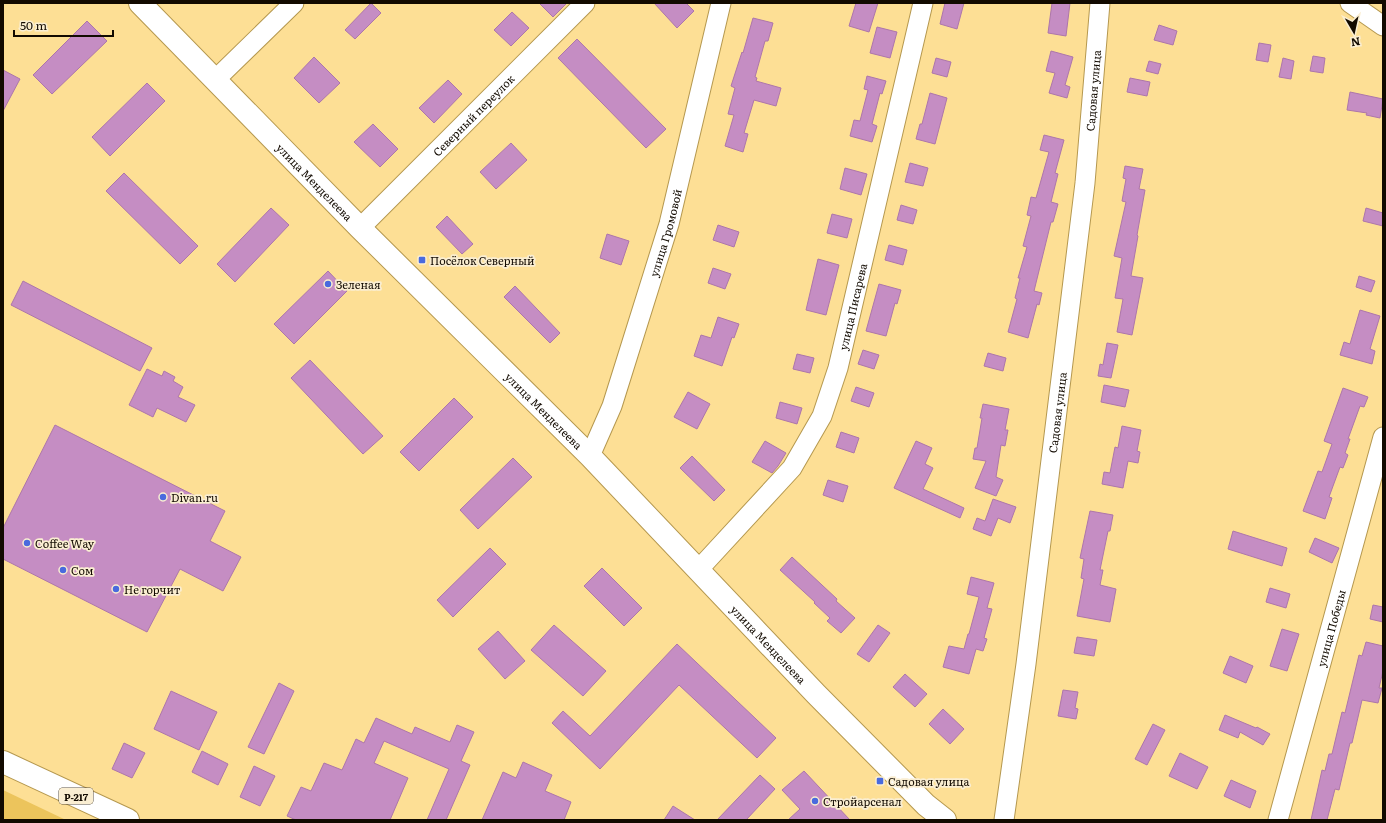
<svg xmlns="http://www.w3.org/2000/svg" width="1386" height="823" font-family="Literata,serif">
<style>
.green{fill:#ecc45c}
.building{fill:#c58dc3;stroke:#ad76aa}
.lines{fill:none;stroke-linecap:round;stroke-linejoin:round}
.minor-casing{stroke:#b5984f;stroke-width:21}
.major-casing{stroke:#b5984f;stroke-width:24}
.highway-casing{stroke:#b5984f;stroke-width:24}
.minor{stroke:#fff;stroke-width:19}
.major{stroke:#fff;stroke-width:22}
.highway{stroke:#fff;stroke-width:22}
.poi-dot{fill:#496ade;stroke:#faeed2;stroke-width:1.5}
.labels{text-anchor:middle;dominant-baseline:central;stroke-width:3.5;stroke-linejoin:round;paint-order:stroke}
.shield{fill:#faeed2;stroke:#584e3f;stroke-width:1}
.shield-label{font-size:10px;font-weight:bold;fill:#120a00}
.street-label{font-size:11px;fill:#120a00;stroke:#faeed2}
.poi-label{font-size:11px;fill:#120a00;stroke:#faeed2;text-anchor:start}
</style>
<rect width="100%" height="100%" fill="#fddf95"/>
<path class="green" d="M3 790 66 820H3Z"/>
<path class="building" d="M371 3 381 13 355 39 345 30Z
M539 3H567L553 17Z
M654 3H686L694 11 677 28Z
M856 3H878L869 32 849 26Z
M945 3H964L957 29 940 24Z
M1052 3H1070L1066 36 1048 33Z
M512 12 529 28 511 46 494 30Z
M753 18 773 23 768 41H765L755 77 757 78 756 81 781 88 776 106 754 100 744 133 748 134 743 152 725 146 734 115 728 114 735 88 731 86 742 52 743 53Z
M87 21 107 41 52 94 33 75Z
M1159 25 1177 31 1173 45 1154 40Z
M877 27 897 32 890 58 870 53Z
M577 39 666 129 646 148 558 58Z
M1259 43 1271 45 1268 62 1256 60Z
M1051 51 1073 57 1065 85 1070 87 1067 98 1049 93 1055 73 1046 71Z
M1313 56 1325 58 1323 73 1310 71Z
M314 57 340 83 319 103 294 78Z
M936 58 951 62 947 77 932 73Z
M1283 58 1294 61 1291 79 1279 77Z
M1149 61 1161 64 1158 74 1146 71Z
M3 70 20 79 3 111Z
M867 76 886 81 882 94 880 93 872 124 877 126 872 142 850 136 854 120 860 121 868 90 864 89Z
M1130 78 1150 82 1147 96 1127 92Z
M448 80 462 94 434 123 419 108Z
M147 83 165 101 110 156 92 137Z
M1350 92 1383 99 1380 118 1366 115 1367 113 1347 110Z
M930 93 947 98 935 144 916 139 920 124H922Z
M373 124 398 149 380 167 354 142Z
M1044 135 1064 140 1055 173 1058 174 1051 202 1058 204 1053 222H1051L1034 291 1042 293 1039 305 1037 304 1028 338 1008 332 1017 299 1015 298 1020 278H1018L1027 247 1023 246 1031 216 1027 215 1031 197 1036 198 1049 152 1040 150Z
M511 143 527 160 496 189 480 172Z
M910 163 928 168 923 186 905 182Z
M1125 166 1143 169 1139 189 1145 190 1137 235 1138 236 1131 276 1143 278 1132 335 1117 332 1123 299 1115 298 1122 258 1114 256 1126 202 1122 201 1126 179 1123 178Z
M845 168 867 174 861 195 840 189Z
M124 173 198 246 180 264 106 191Z
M901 205 917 210 913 224 897 220Z
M271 208 289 225 235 282 217 264Z
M1366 208 1383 213V226L1363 221Z
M832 214 852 219 847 238 827 233Z
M447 216 473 244 462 254 436 227Z
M718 225 739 232 734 247 713 240Z
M607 234 629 241 621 265 600 258Z
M889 245 907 250 903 265 885 260Z
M818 259 839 265 826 315 806 310Z
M713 268 731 274 725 289 708 283Z
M328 271 347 291 294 344 274 324Z
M1359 276 1375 281 1371 292 1356 287Z
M23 281 152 348 140 371 11 305Z
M879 284 901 290 897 304 895 303 886 336 866 331Z
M515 286 560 333 550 343 504 297Z
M1360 310 1380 316 1370 349 1375 351 1372 364 1340 355 1344 342 1350 344Z
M718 317 739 324 734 338 732 337 722 366 694 356 701 335 711 338Z
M1107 343 1118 345 1111 378 1098 376 1100 364 1103 365Z
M863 350 879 355 874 369 858 364Z
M988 353 1006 358 1003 371 984 366Z
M797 354 814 358 810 373 793 369Z
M310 360 383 436 363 454 291 378Z
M147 369 162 376 164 371 175 377 173 381 183 387 178 397 195 405 186 422 157 408 153 417 129 405Z
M1104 385 1129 390 1125 407 1101 402Z
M856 387 874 393 869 407 851 401Z
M1343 388 1368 397 1364 407 1360 406 1348 439H1350L1345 453 1348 455 1343 468 1340 467 1329 497 1332 498 1325 519 1303 511 1318 471 1322 472 1332 444 1324 441Z
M688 392 710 404 697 429 674 417Z
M454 398 473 417 419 471 400 452Z
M780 402 802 408 797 424 776 418Z
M983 404 1009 409 1005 430H1008L1005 446 1001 445 996 477 1003 480 996 496 975 488 986 461 973 459 975 448H977L982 418H980Z
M55 425 225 511 210 541 241 557 223 591 180 569 147 632 3 559V528Z
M1122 426 1141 430 1137 451 1140 452 1138 463 1128 461 1123 488 1102 484 1104 472 1110 473 1115 447 1118 448Z
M841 432 859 438 854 453 836 447Z
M765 441 786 453 778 466 772 473 752 462Z
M916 441 932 448 925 464 933 468 923 489 964 508 960 518 894 488Z
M692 456 725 490 714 501 680 468Z
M513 458 532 477 478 529 460 510Z
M828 480 848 486 843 502 823 495Z
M993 499 1016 507 1010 523 998 518 991 536 973 529 977 518 985 521Z
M1090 511 1113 515 1110 531H1108L1100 570H1103L1100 585 1116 589 1110 622 1077 616 1084 579 1081 578 1084 559 1080 558Z
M1233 531 1287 548 1282 566 1228 549Z
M1315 538 1339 548 1332 563 1309 552Z
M490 548 506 564 453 617 437 600Z
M792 557 837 599 836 601 855 618 841 633 827 621 830 618 814 603 815 602 780 570Z
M602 568 642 608 624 626 584 586Z
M971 577 994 583 987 608 992 609 984 638 987 639 983 651 976 649 969 674 943 667 949 646 964 649 968 634H969L979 597 967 594Z
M1270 588 1290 594 1286 608 1266 602Z
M1373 605 1383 607V622L1370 619Z
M554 625 606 671 583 696 531 650Z
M878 625 890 633 869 662 857 654Z
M1282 629 1299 634 1287 671 1270 666Z
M498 631 525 661 505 679 478 649Z
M1077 637 1097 640 1094 656 1074 653Z
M1366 642 1383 646V671L1379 688H1382L1378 703 1362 700 1352 743H1350L1339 790 1335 789 1327 820H1311L1322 770 1325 771 1329 754H1332L1342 712 1345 713 1359 655 1362 656Z
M677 644 776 738 757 758 679 685 600 769 552 723 563 711 590 736Z
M1230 656 1253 666 1246 683 1223 673Z
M905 674 927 694 915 707 893 687Z
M279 683 294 691 264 754 248 747Z
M1063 690 1078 692 1075 708 1078 709 1076 719 1058 716Z
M171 691 217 712 199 750 154 729Z
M943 709 964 729 950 744 929 724Z
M1225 715 1256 728 1257 727 1270 734 1263 745 1240 732 1238 738 1219 730Z
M376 718 412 734 415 727 450 742 457 725 474 732 461 761 470 765 446 820H427L449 769 384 741 374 763 408 778 390 820H296L287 816 301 787 311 791 324 763 342 770 356 739 364 743Z
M1153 724 1165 730 1147 765 1135 759Z
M124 743 145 753 132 778 112 769Z
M202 751 228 764 218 785 192 772Z
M1180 753 1208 767 1197 789 1169 776Z
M523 762 552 775 545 791 571 802 564 820H482L503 772 516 778Z
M254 766 275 776 260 806 240 797Z
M804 771 850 820H788L800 809 782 790Z
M760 775 775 789 746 820H717Z
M1231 780 1256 791 1250 808 1224 796Z
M673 806 695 820H664Z"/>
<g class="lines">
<g class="minor-casing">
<g id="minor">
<path d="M1350 3 1383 26"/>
<path d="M215 80 294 3"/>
<path id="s1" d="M360 228 585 3"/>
<path id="s2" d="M590 456 612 406 669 224 721 3"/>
<path id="s3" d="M699 569 792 468 822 416 838 368 923 3"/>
<path id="s4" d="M1004 820 1026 664 1085 183 1100 3"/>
<path id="s5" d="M1278 820 1383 437"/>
</g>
</g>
<g class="major-casing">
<g id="major">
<path id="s6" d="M140 3 360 228 590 456 816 694 926 805 945 820"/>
</g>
</g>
<g class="highway-casing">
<path id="highway" d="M3 762 128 820"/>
</g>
<use href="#minor" class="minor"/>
<use href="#major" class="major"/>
<use href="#highway" class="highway"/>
</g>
<g class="poi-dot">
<rect x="418" y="256" width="8" height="8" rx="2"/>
<circle cx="328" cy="284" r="4"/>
<circle cx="163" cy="497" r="4"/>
<circle cx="27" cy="543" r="4"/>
<circle cx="63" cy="570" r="4"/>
<circle cx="116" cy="589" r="4"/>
<rect x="876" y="777" width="8" height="8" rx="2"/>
<circle cx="815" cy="801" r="4"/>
</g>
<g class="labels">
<rect class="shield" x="59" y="788" width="34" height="16" rx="3"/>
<g class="shield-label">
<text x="76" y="796">Р-217</text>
</g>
<g class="street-label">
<text stroke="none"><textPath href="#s4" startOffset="735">Садовая улица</textPath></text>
<text stroke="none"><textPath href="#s1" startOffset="160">Северный переулок</textPath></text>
<text stroke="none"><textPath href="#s6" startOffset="250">улица Менделеева</textPath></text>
<text stroke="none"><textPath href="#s2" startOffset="236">улица Громовой</textPath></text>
<text stroke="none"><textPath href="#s3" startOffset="311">улица Писарева</textPath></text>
<text stroke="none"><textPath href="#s6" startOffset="574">улица Менделеева</textPath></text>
<text stroke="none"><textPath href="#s4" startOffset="411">Садовая улица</textPath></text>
<text stroke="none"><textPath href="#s5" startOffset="199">улица Победы</textPath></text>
<text stroke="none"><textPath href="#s6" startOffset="898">улица Менделеева</textPath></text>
</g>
<g class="poi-label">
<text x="430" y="260">Посёлок Северный</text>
<text x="336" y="284">Зеленая</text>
<text x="171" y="497">Divan.ru</text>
<text x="35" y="543">Coffee Way</text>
<text x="71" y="570">Сом</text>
<text x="124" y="589">Не горчит</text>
<text x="888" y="781">Садовая улица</text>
<text x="823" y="801">Стройарсенал</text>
</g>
</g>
<rect width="1386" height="823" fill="none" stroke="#120a00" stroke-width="8"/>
<g transform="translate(1354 32) rotate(171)" stroke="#faeed2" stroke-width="3" paint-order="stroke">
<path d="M0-3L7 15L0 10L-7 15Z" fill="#120a00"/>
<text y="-6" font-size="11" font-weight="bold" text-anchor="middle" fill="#120a00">N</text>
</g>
<path d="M14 30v6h99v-6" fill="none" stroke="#120a00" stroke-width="2"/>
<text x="20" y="30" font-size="12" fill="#120a00" stroke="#faeed2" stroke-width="3" paint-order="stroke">50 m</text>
</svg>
